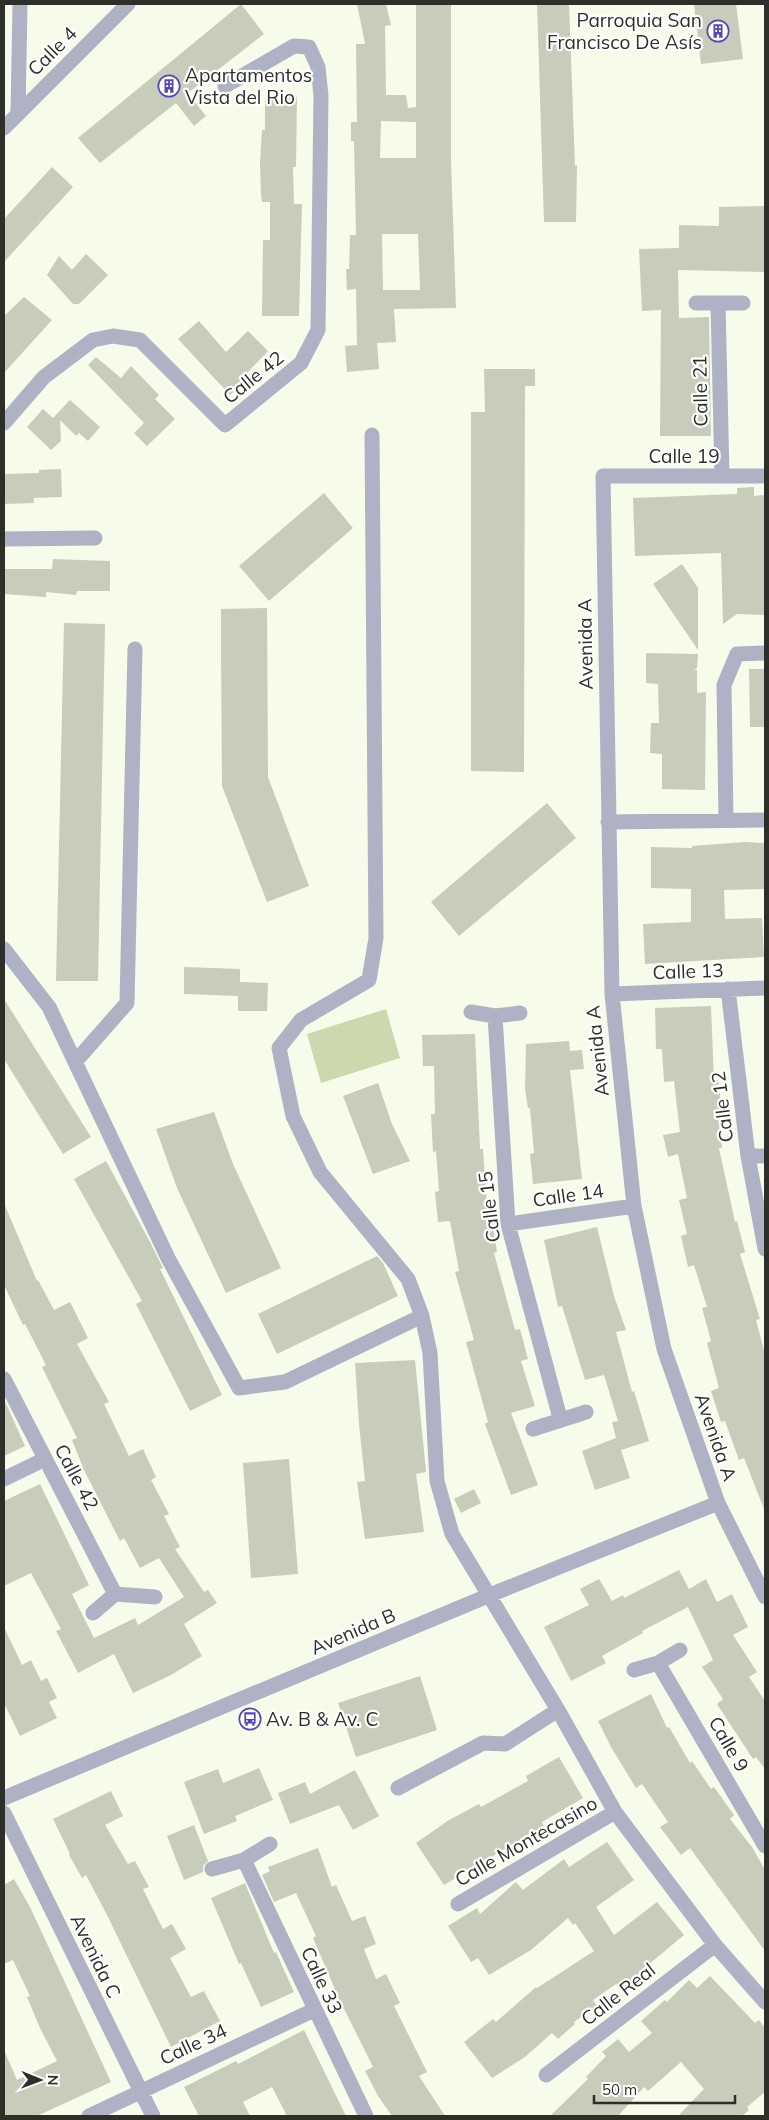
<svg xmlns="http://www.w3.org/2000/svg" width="769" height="2120" font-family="Mulish,sans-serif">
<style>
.pitch{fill:#ccd9ae}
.building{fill:#c7cdba;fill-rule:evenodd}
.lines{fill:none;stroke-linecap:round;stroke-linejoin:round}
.minor{stroke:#afb1c5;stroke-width:15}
.labels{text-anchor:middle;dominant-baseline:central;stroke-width:4.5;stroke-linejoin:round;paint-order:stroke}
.poi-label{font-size:19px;fill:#2d2f28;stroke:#fff;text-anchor:start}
.street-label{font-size:19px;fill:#2d2f28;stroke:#fff}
</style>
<rect width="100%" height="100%" fill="#f6fce9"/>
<path class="pitch" d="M386 1009 400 1058 321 1083 307 1034Z"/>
<path class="building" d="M241 4 264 34 188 93 206 116 194 126 176 103 100 163 78 138Z
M357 4H386L391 25 385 26 386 95H406L408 108 416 107V4H451V161L456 308 394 309 396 342 377 343 379 369 347 372 345 346 357 345 356 289 347 290 346 269H349L350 235H356L354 141H351V122H357L356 44H365ZM381 121 416 122V158H380ZM382 234H418L420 290H383Z
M537 4H569L575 166 577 165 576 222H544Z
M694 4H736L743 59 701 64Z
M297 97 296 167H293L294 204H302L299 316H262L263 240H270V202H262L261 195 260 163 262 130H265V98Z
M52 167 73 187 4 262V219Z
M765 206V272L678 270 679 318 709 317 711 436H660L661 310 642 311 639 249 679 248V225L719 226V207Z
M86 254 108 275 79 304H73L47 275 59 256 72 270Z
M24 297 52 320 4 373V316Z
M199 321 226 352 248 331 268 351 247 373 250 376 230 395 178 339Z
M96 357 121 378 131 366 159 395 155 399 175 419 147 446 134 433 144 423 88 365Z
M484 369H535V386H525L524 772 471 771V412H485Z
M70 400 100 427 88 441 79 433 76 436 60 420 61 441 51 450 27 427 43 409 53 418Z
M61 469 62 497 34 498V503L4 504V474L39 473V470Z
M754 487V496L765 495V615L737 614 723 624 721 553 635 556 633 498 737 494V488Z
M324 493 353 528 269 601 239 566Z
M53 559 110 561V591H77L76 595 46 592V597L4 594V569H52Z
M682 564 698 588V650L653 584Z
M267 608 268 777 309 886 267 902 222 786 221 651V609Z
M64 623 105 624 98 981H56Z
M646 653 698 654 697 668 694 670H697V693L706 692 705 790 662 789V754L650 753 651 723H659L658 684 646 683Z
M749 669H765V727H750Z
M547 803 576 838 459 936 431 902Z
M745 842 765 843V889L724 890 725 919 762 918 764 957 645 964 643 924 691 922V889L651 888V847L692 848V846Z
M184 967 240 969V982L268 983 267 1011H238V996L184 994Z
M4 999 91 1137 63 1154 4 1059Z
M711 1006 714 1081 718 1080 722 1110H717L722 1148H719L735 1222 737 1221 745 1252 740 1254 760 1319 756 1320 765 1354 764 1509 744 1458 739 1460 725 1421 721 1422 711 1391 719 1388 707 1343 711 1341 702 1308 707 1307 694 1265 688 1267 681 1236 687 1234 679 1200 687 1198 678 1154 668 1157 663 1135 680 1132 674 1081 664 1082 662 1049H656L655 1008Z
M475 1034 480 1149H483L488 1224 492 1223 497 1252 494 1253 515 1330 520 1329 528 1359 521 1361 535 1406 511 1413 538 1485 511 1495 485 1424 488 1422 466 1342 474 1340 455 1272 459 1271 450 1221 438 1222 435 1192 439 1191 436 1151 433 1152 431 1114H435L434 1066H423L422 1035Z
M569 1041 570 1051 582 1050 584 1069 570 1070 582 1179 533 1184 530 1154 534 1153 530 1108H528L525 1089 526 1044Z
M378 1083 392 1124 410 1161 373 1174 343 1096Z
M214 1112 233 1164 281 1268 226 1293 177 1188 156 1129Z
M106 1161 149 1240 163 1268 160 1269 222 1395 190 1411 136 1304 142 1301 74 1179Z
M4 1203 37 1281 38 1280 54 1310 70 1302 88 1338 77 1344 109 1402 104 1404 129 1456 143 1449 156 1477 151 1480 169 1514 164 1516 180 1547 175 1549 204 1592 208 1590 217 1603 184 1624 202 1656 171 1675 133 1693 114 1654 78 1673 56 1631 61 1629 31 1573 4 1586V1501L40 1484 89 1585 72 1594 94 1638 135 1618 138 1625 184 1597 159 1558 140 1568 124 1538 120 1541 84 1470 72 1440 77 1438 42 1367 46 1365 25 1324 23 1325 4 1285Z
M597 1227 614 1296 626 1330 616 1332 632 1392 634 1391 649 1441 621 1450 630 1478 595 1490 582 1451 616 1438 612 1422 618 1421 604 1375 585 1380 562 1306 558 1307 544 1240Z
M377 1256 383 1263 398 1296 277 1354 258 1314Z
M415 1360 426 1472 416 1474 424 1532 365 1539 357 1482 365 1481 359 1424 355 1363Z
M4 1399 25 1446 4 1456Z
M289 1459 298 1574 251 1578 243 1463Z
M474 1489 481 1503 461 1513 454 1499Z
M679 1570 689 1589 706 1579 717 1602 732 1594 748 1627 733 1635 757 1672 749 1677 765 1701V1769L756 1757 753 1759 717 1704 723 1699 702 1667 713 1660 688 1607 642 1631 643 1633 602 1656 606 1663 571 1681 544 1627 589 1605 580 1589 599 1579 612 1601 623 1595 624 1598Z
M4 1627 22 1665 31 1660 41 1681 47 1678 57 1698 49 1702 57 1718 20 1736 4 1703Z
M420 1676 437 1730 356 1757 338 1703Z
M651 1694 667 1728 669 1727 690 1763 692 1761 711 1789 714 1787 734 1815 730 1819 752 1847 765 1870V1951L690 1848 681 1855 660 1827 668 1822 642 1784 636 1788 611 1747 598 1721Z
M559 1757 583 1798 542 1822 544 1826 444 1885 416 1843 449 1820 479 1804 481 1807 528 1781 526 1776Z
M259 1768 273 1800 235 1816 237 1821 204 1834 184 1782 218 1769 223 1783Z
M355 1770 379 1816 353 1830 339 1805 290 1824 278 1793 305 1782 310 1794Z
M111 1791 123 1816 105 1825 128 1864 135 1861 149 1887 143 1889 163 1929 172 1924 186 1949 170 1958 191 1997 204 1991 220 2021 171 2047 108 1917 86 1875 82 1878 69 1855 70 1854 53 1819Z
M194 1825 208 1861 203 1866V1872L184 1880 167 1836Z
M607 1842 634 1880 596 1907 614 1935 657 1902 684 1935 648 1965 651 1969 620 1990 616 1984 593 2000 597 2006 574 2022 575 2024 558 2039 552 2033 525 2057 492 2078 464 2042 493 2019 496 2022 536 1987 537 1988 594 1951 575 1923 573 1925 568 1918 531 1950 489 1975 478 1958 471 1962 448 1926 477 1908 480 1914 516 1882 523 1890 564 1859 569 1867Z
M318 1848 332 1887 336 1885 352 1921 365 1916 376 1944 364 1949 376 1979 386 1974 400 2003 394 2006 427 2072 419 2076 445 2116H392L378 2096 365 2071 373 2067 340 2001 313 1938 316 1936 296 1893 274 1902 262 1875 270 1871 268 1867Z
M14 1879 30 1907 111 2082 37 2116H4V2050L17 2080 57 2061 40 2028 27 1997 30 1996 13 1960 4 1964V1885Z
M245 1883 274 1953 276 1952 294 1992 261 2007 241 1963 239 1964 211 1898Z
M710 1976 755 2023 759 2020 765 2028V2092L747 2107 749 2110 742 2116H678L704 2089 681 2062 648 2091 644 2087 618 2116H550L588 2079 586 2077 606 2056 602 2052 618 2039 629 2052 652 2033 641 2021 665 2000 667 2002 689 1980 697 1988Z
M304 2030 346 2116H287L272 2087 243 2102 250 2116H199L184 2087 236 2061 238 2064Z"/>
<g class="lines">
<path class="minor" d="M18 113 20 4
M4 128 128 4
M696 303H743
M718 304 722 476
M4 423 44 377 93 340 113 336 140 340 225 425 301 363 318 330 321 96 318 67 309 47 294 46 225 86
M372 435 376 938 369 980 301 1020 279 1048 293 1116 320 1172 408 1279 422 1316 430 1353 437 1481 452 1534 558 1710 615 1812 715 1945 765 2002
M765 476H603L612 994 634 1206 664 1349 718 1503 765 1597
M4 539 95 538
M726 820 724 685 737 654 765 653
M608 822 765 820
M4 949 49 1007 168 1258 239 1388 285 1382 422 1316
M728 989 748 1156 765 1249
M612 994 765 988
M471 1012 495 1016 520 1013
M495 1016 508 1224 560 1418
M75 1062 127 1003 135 649
M748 1156H765
M508 1224 634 1206
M4 1379 115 1594
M533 1429 586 1412
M4 1479 45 1459
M93 1613 115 1594 155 1597
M658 1663 765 1846
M634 1670 658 1663 680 1650
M398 1788 483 1743 505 1744 558 1710
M4 1798 490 1595 718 1503
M4 1813 153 2116
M244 1860 366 2116
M212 1869 244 1860 270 1844
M458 1904 615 1812
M546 2075 715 1945
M89 2116 314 2010"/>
</g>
<defs>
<g id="building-ring" transform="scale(1.125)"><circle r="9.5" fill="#fff" stroke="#5347bf" stroke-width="1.5"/><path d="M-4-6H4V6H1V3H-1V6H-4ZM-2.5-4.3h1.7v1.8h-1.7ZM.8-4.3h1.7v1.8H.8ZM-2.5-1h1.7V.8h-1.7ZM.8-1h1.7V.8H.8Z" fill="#5347bf"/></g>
<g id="bus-ring" transform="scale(1.125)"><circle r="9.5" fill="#fff" stroke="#5347bf" stroke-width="1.5"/><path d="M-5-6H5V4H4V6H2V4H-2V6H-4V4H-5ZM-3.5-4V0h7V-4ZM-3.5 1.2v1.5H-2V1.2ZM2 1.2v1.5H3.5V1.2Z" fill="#5347bf"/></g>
</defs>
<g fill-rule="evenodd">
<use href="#building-ring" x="718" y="31"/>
<use href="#building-ring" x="169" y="86"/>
<use href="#bus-ring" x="250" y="1719"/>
</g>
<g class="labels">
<g class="poi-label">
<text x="702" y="20" text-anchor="end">Parroquia San<tspan x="702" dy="22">Francisco De Asís</tspan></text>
<text x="185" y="75">Apartamentos<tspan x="185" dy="22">Vista del Rio</tspan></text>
<text x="266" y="1719">Av. B &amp; Av. C</text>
</g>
<g class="street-label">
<text transform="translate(52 51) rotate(-45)">Calle 4</text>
<text transform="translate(253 377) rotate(-39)">Calle 42</text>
<text transform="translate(700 391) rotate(-91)">Calle 21</text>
<text x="684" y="456">Calle 19</text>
<text transform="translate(585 644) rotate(-91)">Avenida A</text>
<text transform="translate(688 971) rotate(-2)">Calle 13</text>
<text transform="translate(597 1051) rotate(-96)">Avenida A</text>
<text transform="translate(722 1107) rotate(-97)">Calle 12</text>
<text transform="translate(568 1195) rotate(-8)">Calle 14</text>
<text transform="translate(489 1207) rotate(-97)">Calle 15</text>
<text transform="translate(716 1437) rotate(71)">Avenida A</text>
<text transform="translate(77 1477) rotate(62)">Calle 42</text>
<text transform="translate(353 1631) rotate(-23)">Avenida B</text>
<text transform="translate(729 1744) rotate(60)">Calle 9</text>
<text transform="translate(526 1841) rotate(-30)">Calle Montecasino</text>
<text transform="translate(96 1956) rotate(64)">Avenida C</text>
<text transform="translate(322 1980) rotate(65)">Calle 33</text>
<text transform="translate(618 1994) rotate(-38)">Calle Real</text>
<text transform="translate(193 2044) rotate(-25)">Calle 34</text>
</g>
</g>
<rect width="769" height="2120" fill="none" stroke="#2d2f28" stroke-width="10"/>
<g transform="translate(40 2080) rotate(91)" stroke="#ffffff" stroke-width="4" paint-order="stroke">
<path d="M0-4L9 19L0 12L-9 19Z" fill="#2d2f28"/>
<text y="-8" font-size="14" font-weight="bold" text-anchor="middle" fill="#2d2f28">N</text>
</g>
<path d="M594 2095v8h141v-8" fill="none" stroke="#2d2f28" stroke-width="2.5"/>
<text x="602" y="2095" font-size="15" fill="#2d2f28" stroke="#ffffff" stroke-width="4" paint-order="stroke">50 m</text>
</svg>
